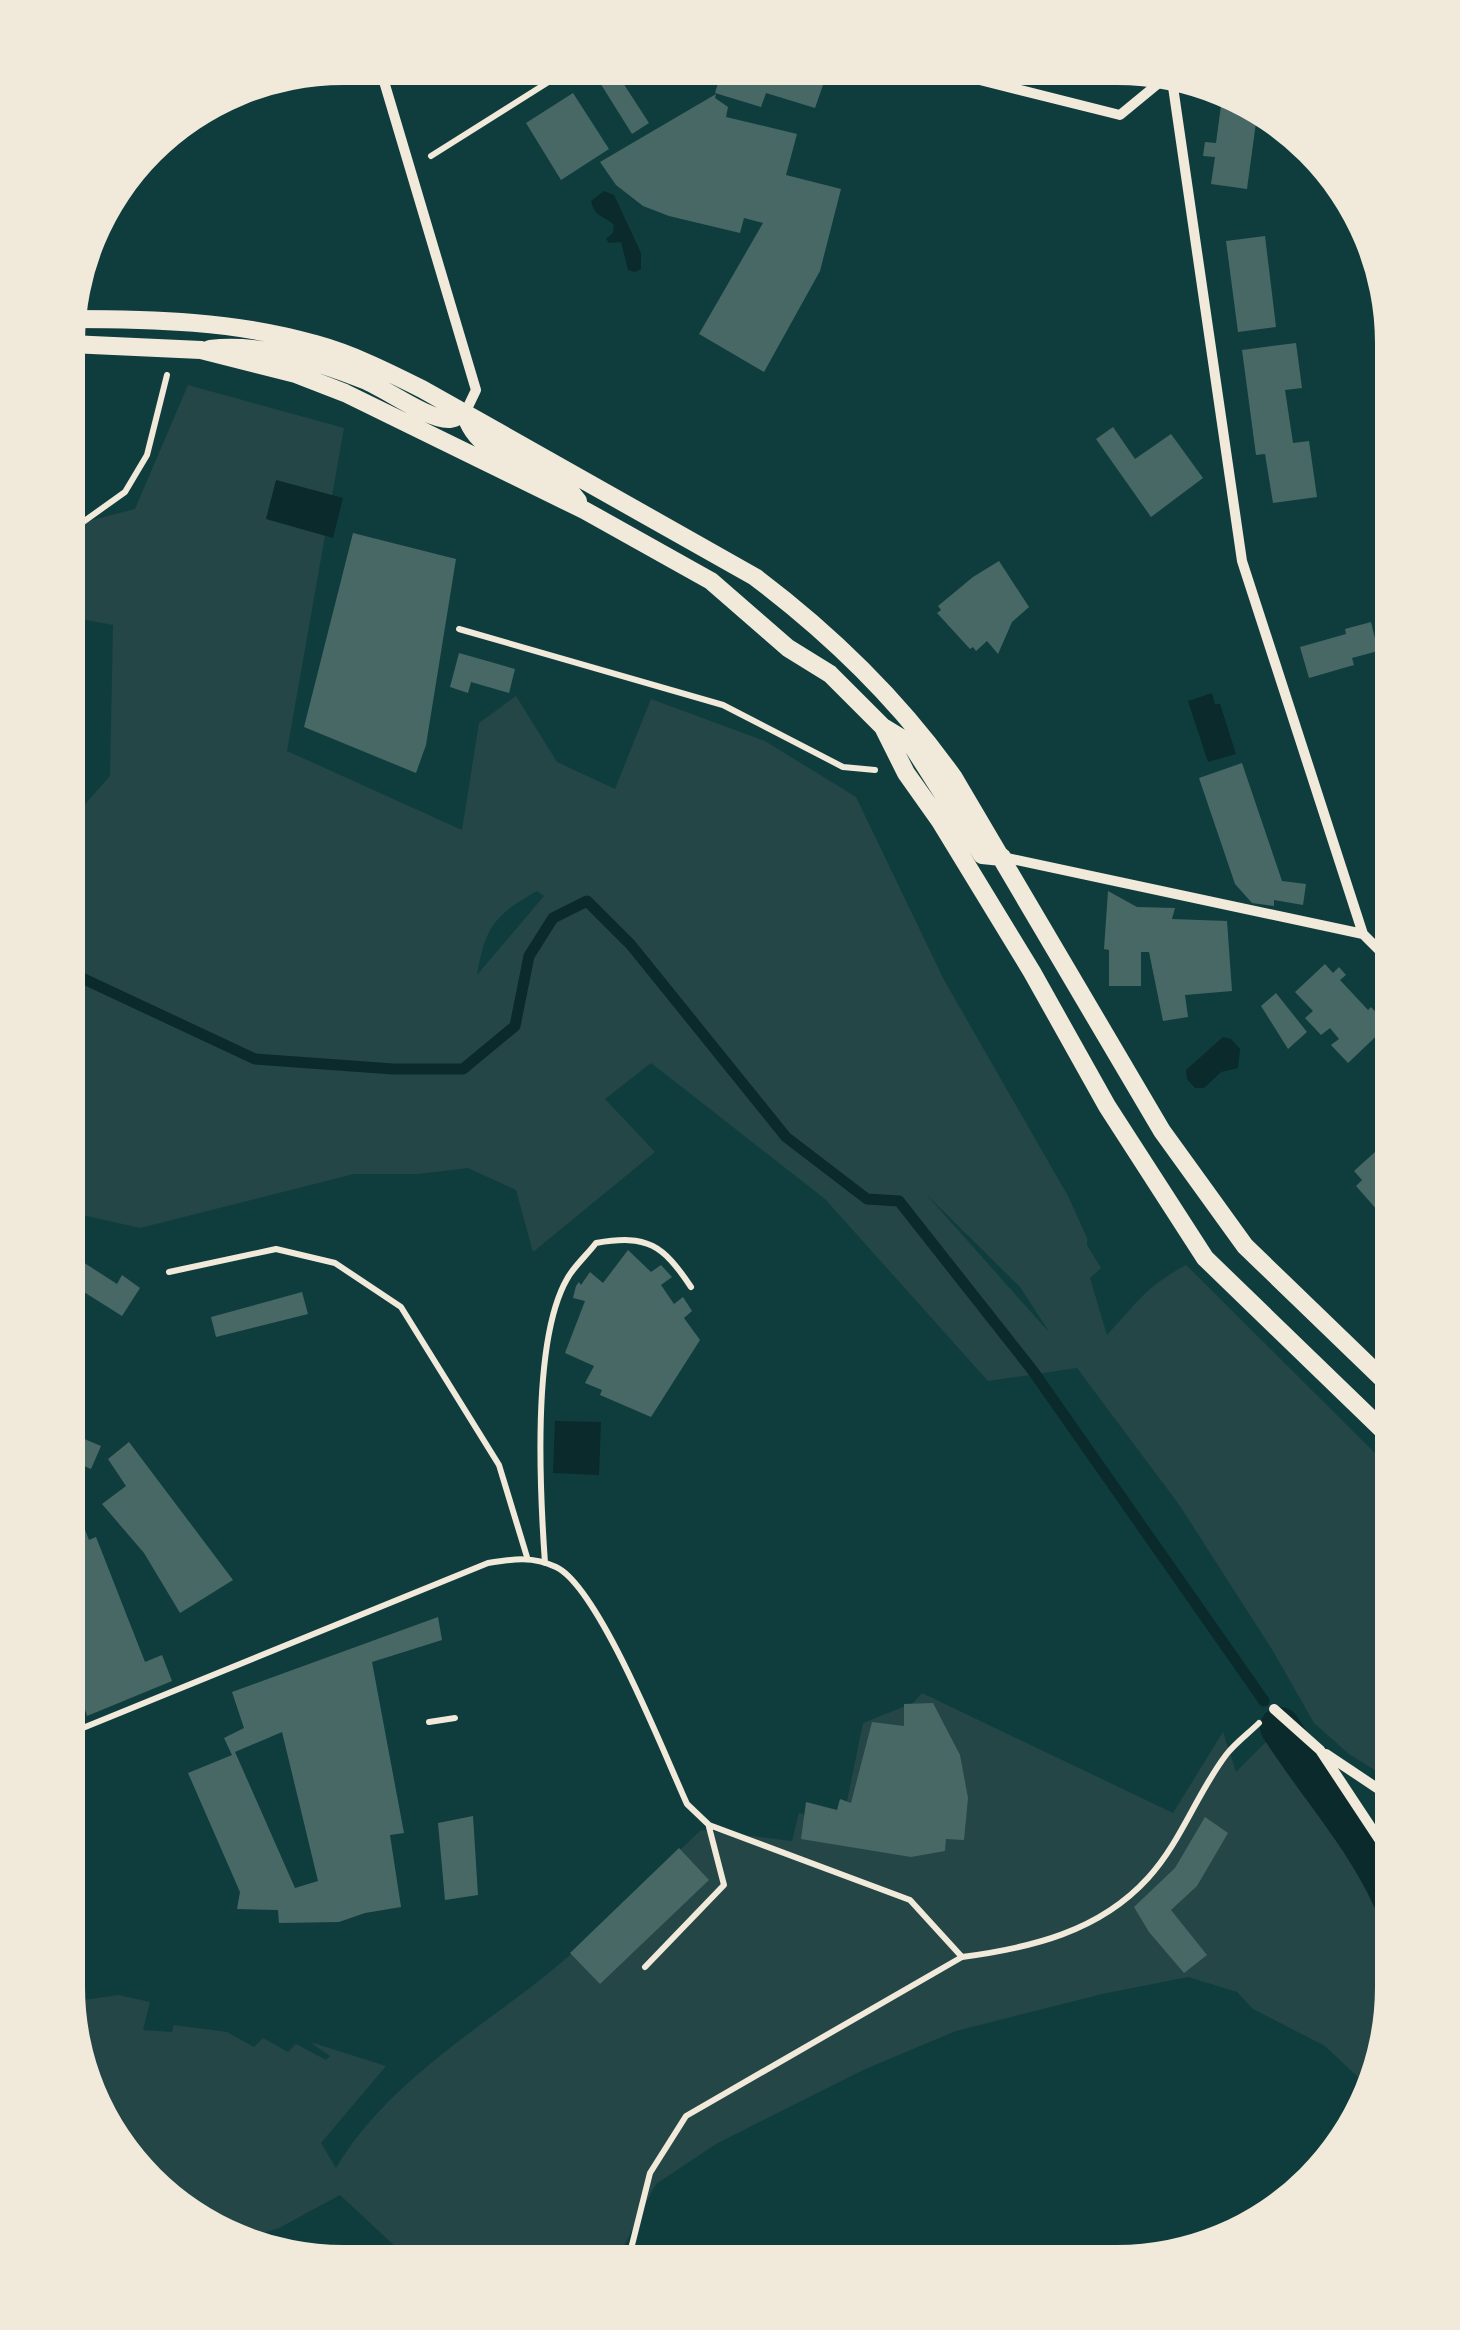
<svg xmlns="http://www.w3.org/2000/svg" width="1460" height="2330" font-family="'Public Sans',sans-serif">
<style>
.green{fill:#244646;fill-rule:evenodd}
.water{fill:#0a2a2b}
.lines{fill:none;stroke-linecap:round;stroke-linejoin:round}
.stream{stroke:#0a2a2b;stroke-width:11}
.canal{stroke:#0a2a2b;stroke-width:40}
.building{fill:#486865;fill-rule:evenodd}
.path{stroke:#f1e9da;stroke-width:6}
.minor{stroke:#f1e9da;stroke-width:10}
.tertiary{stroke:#f1e9da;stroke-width:18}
</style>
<rect width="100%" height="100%" fill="#0f3d3e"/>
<path class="green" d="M188 385 344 428 287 751 462 830 479 723 516 696 557 762 615 789 651 699 765 741 856 797 944 980 1068 1196 1087 1238V1245L1101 1268 1090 1278 1107 1335C1137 1303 1144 1288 1186 1265L1392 1470V1781L1349 1754 1314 1723 1273 1651 1180 1506 1077 1368 988 1381 825 1199 651 1063 605 1099 655 1152 533 1252 516 1190 468 1168 418 1174H354L140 1228 69 1212V822L110 776 113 625 69 617V526L135 509ZM537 891 544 896 477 975C486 925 494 916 537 891ZM925 1193 1020 1287 1048 1330H1047Z
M922 1693 1173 1813 1223 1732 1236 1772 1270 1738 1356 1842 1392 1913V2006L1363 2082 1325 2046 1253 2009 1237 1992 1188 1977 1102 1994 956 2031 863 2070 716 2144 656 2184 616 2261 410 2260 340 2195 279 2228 251 2237 175 2205 88 2092 70 2002 118 1995 150 2002 143 2030 172 2032 174 2025 227 2032 254 2047 263 2038 288 2052 296 2044 326 2060 330 2056 310 2042 386 2066 321 2143 336 2168C386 2084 475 2032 550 1972 603 1929 651 1877 701 1830L792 1841 799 1813 842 1826 863 1723 913 1703Z"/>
<path class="water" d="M604 191 614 195 641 253V269L635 272 628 270 621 242 609 243 606 239 613 233 614 225C604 215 595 218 591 201Z
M276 480 343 498 333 538 266 519Z
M1212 693 1215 704H1220L1236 754 1208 762 1188 701Z
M1223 1037 1231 1039 1240 1049 1238 1068 1221 1072 1204 1088H1195L1187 1079 1186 1070Z
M555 1421 601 1422 599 1475 553 1473Z"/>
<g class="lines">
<path class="stream" d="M69 972 255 1059 393 1069H463L515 1026 529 956 553 918 587 901 631 945 786 1137 867 1199 899 1201 1033 1371 1264 1701"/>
<path class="canal" d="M1280 1727C1317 1785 1364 1836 1392 1898"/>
</g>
<path class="building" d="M614 69 649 123 632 134 597 78Z
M722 70H775L823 85 815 108 766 93 761 107 715 93Z
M573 93 609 149 561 180 526 123Z
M716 94 715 98 728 107 726 117 797 134 786 175 841 189 820 271 764 372 699 334 763 223 744 218 740 233 669 216 643 206 616 185 600 162Z
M1222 98 1257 115 1247 189 1211 184 1215 157 1203 156 1205 142 1216 143Z
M1265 236 1276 327 1238 332 1226 241Z
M1296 343 1302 388 1285 390 1293 443 1309 441 1317 497 1273 503 1265 454 1256 455 1242 350Z
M1113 427 1135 459 1171 434 1203 478 1151 517 1096 439Z
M353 533 456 559 426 745 416 773 304 727Z
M999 561 1029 607 1012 622 998 654 987 641 976 651 973 647 970 649 937 613 941 610 938 606 973 577Z
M1371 622 1378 651 1352 658 1354 665 1309 678 1300 647 1346 634 1345 629Z
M459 653 515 669 509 693 471 682 468 693 450 687Z
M1242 763 1282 881 1306 884 1303 905 1274 900V906L1252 903 1235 884 1199 778Z
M1108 891 1137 907 1175 908 1172 919 1227 921 1232 991 1185 995 1188 1017 1163 1021 1149 952H1141V986H1109V950L1104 949Z
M1325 964 1333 973 1339 967 1346 975 1340 980 1368 1010 1371 1007 1388 1025 1348 1063 1331 1045 1339 1039 1330 1028 1321 1035 1305 1018 1313 1011 1295 992Z
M1276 993 1307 1032 1288 1049 1261 1006Z
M1386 1142 1392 1148V1227L1356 1186 1362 1180 1354 1171Z
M628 1250 651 1272 661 1265 672 1277 661 1285 674 1304 683 1297 692 1311 684 1318 700 1340 651 1417 600 1395 602 1390 585 1383 594 1366 565 1353 585 1301 573 1298 576 1286 579 1282 581 1285 590 1272 603 1283Z
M69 1253 117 1284 122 1275 140 1288 122 1316 68 1282Z
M302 1292 308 1314 216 1337 211 1317Z
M68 1432 101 1446 91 1469 68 1459Z
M129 1442 233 1580 180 1613 144 1553 102 1504 126 1486 108 1459Z
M68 1509 71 1517H80L89 1540 96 1537 145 1662 162 1655 172 1681 87 1716 68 1655Z
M438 1617 442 1640 372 1662 404 1833 390 1835 401 1907 365 1913 339 1922 279 1923 278 1910 237 1909 240 1892 188 1773 232 1755 224 1738 244 1728 232 1692ZM282 1732 318 1881 295 1888 235 1752Z
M933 1703 960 1755 968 1798 964 1840 946 1839 945 1851 911 1857 801 1839 806 1802 837 1810 840 1799 851 1803 872 1722 904 1726V1704Z
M473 1816 478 1895 445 1900 438 1823Z
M1205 1817 1228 1833 1197 1886 1171 1910 1207 1955 1184 1973 1149 1932 1134 1907 1175 1868Z
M679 1848 709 1880 600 1984 570 1953Z"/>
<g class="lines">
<path class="path" d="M431 156 569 69
M69 532 125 492 147 455 167 375
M459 629 723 705 843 767 875 770
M169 1272 276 1249 335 1263 401 1307 499 1465 527 1557
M545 1563C540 1493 532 1340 567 1279 574 1266 587 1255 596 1243 648 1234 663 1245 691 1287
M429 1722 455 1718
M68 1734 488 1563C513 1559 533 1556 556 1567 599 1587 665 1756 687 1804L709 1825 910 1900 962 1957C1030 1948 1099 1932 1148 1878 1181 1842 1197 1793 1226 1755 1235 1743 1249 1733 1259 1723
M645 1967 724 1885 709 1827
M628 2261 650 2173 686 2116 962 1957"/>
<path class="minor" d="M380 68 476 390 465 413
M944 71 1120 115 1171 73
M1171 73 1242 561 1363 934 1392 963
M1002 857 1363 934
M1274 1709 1320 1750 1392 1859
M1326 1754 1392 1798"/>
<path class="tertiary" d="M70 319C152 319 236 321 315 344 352 354 388 372 422 389L755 577C832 635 898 699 954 778L1162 1131 1245 1246 1392 1388
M70 344 201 350 296 374 345 393 584 510 711 581 788 648 830 674 883 727 906 773 940 821 1032 972 1107 1106 1205 1258 1392 1439
M210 349C261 343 317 361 364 380 385 388 429 421 450 419 455 418 460 415 465 413
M465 413C479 466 550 460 578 501
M883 727 911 744 982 855 1002 857"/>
</g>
<path d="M0 0H1460V2330H0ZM343 85H1117A258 258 0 0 1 1375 343V1987A258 258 0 0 1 1117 2245H343A258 258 0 0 1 85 1987V343A258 258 0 0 1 343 85Z" fill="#f1e9da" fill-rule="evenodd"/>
</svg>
